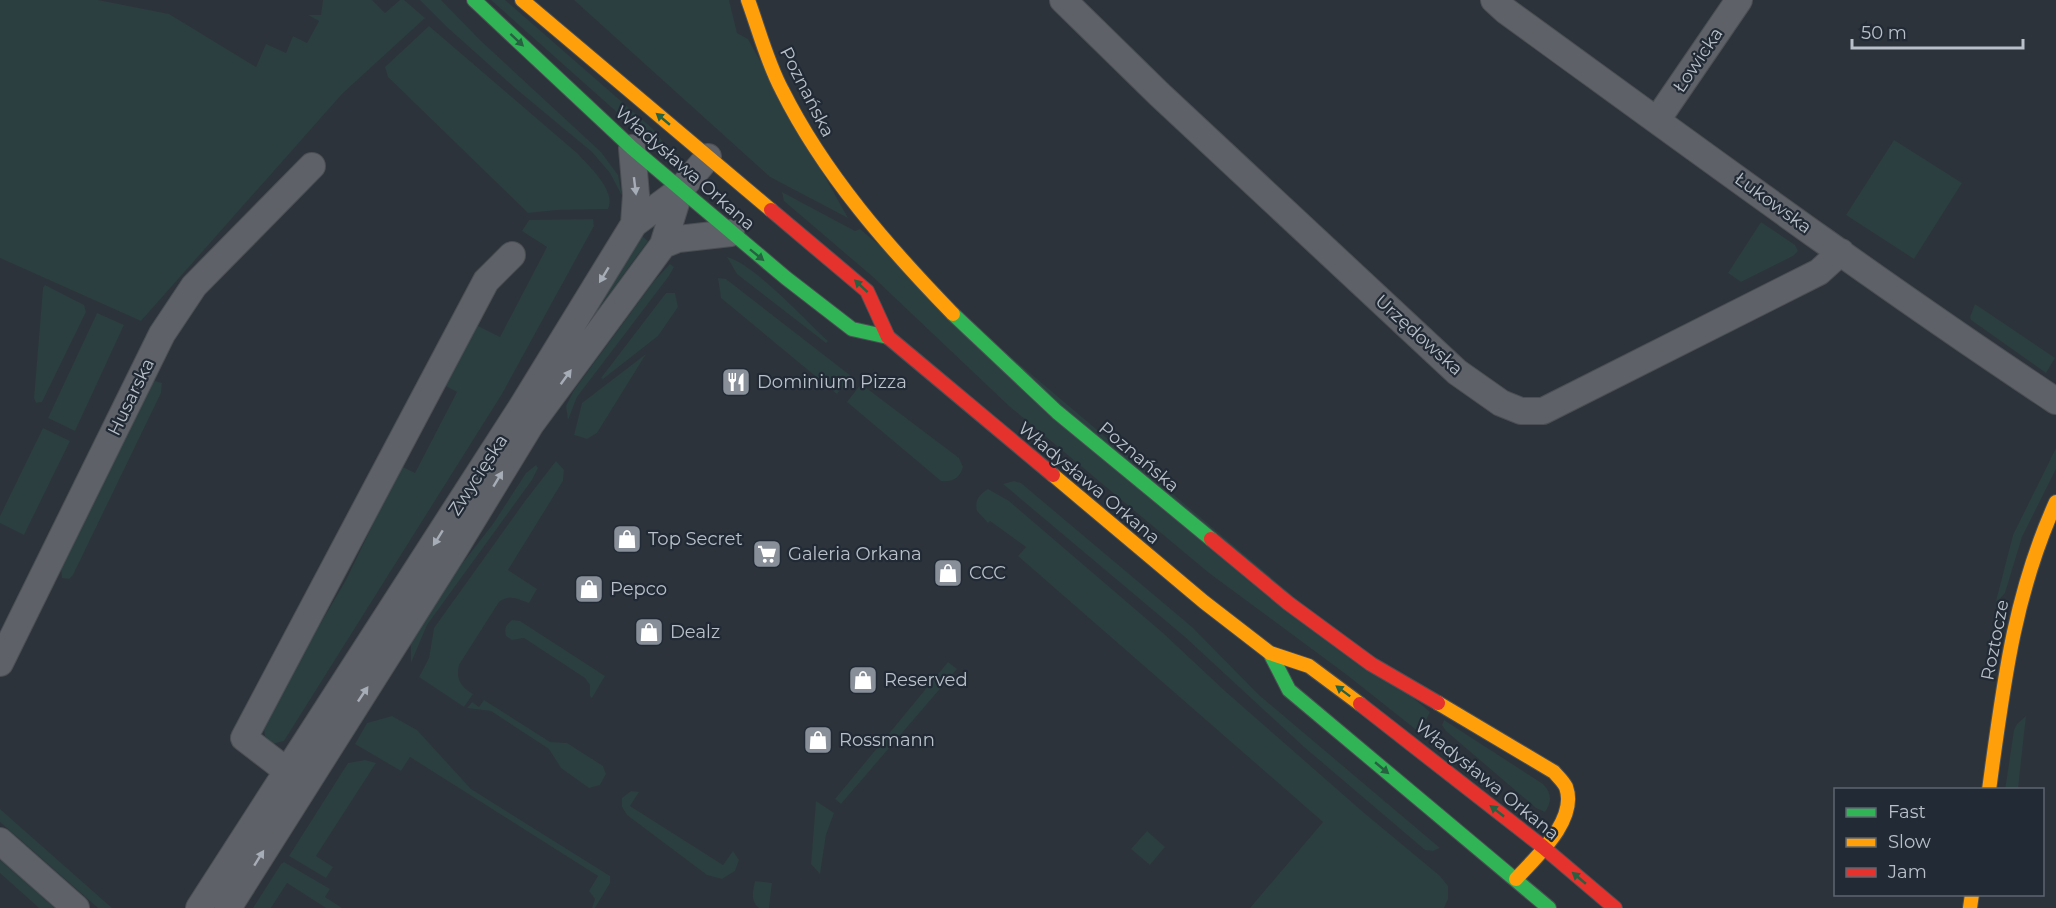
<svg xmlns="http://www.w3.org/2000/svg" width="2056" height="908" font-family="Montserrat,sans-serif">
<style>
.green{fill:#2b3e40}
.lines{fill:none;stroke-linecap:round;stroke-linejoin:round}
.street-casing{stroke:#4b4f55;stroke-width:28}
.fast-casing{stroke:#4b4f55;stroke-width:16}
.slow-casing{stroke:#4b4f55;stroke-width:16}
.jam-casing{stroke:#4b4f55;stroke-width:16}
.street{stroke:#5e6268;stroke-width:26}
.fast{stroke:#30b455;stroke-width:14}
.slow{stroke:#ff9f0a;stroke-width:14}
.jam{stroke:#e5322d;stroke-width:14}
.oneway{fill:#276142}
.oneway2{fill:#a7adb6}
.labels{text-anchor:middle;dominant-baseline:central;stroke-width:4.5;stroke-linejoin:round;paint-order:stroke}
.street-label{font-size:18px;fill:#b9c0ca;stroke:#212a35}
.poi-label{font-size:18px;fill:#b9c0ca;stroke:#212a35;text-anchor:start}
</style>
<rect width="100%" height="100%" fill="#2d333a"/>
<path class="green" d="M0 0H98L169 14 256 67 266 44 286 53 293 36 307 43 319 21 308 15H321L323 0H372L385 13 400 0H404L425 18 342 94 141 321 0 258Z
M420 0H441L481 41 601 152 618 175 622 196 610 173 592 152 515 88 448 28Z
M491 0H505L653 129 670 151 674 163Z
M574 0H729L737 33 748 39 848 218 770 177Z
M429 26 577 153C588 165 617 191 608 209L557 210 528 213 388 77 385 67Z
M1894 140 1962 183 1914 259 1846 215Z
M782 192 855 231 860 229 1430 712 1424 724 1491 782 1487 786 1347 675 1209 573 1009 406 873 277 784 201Z
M593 219 594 226 502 394 284 741 272 744 265 736 263 721 346 580 401 466 415 473 457 392 444 385 474 324 500 337 547 247 522 231 529 220Z
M1761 222 1795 245 1798 251 1793 256 1741 282 1728 273Z
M642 236 648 241 596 312 594 311Z
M727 257C753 263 806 321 828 341L826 343 737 274Z
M670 264 674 267 669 276 577 397 568 420 566 406 574 390 654 281Z
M718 278 726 279 851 376 837 394 721 298Z
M45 285 84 305 86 312 42 402 36 403 34 398 43 288Z
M666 293H675L678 307 658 336 603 379 601 378Z
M1975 304 2055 358 2046 373 1971 320 1970 317Z
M97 313 124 325 75 431 48 418Z
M646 354 597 433 587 439 574 435 582 403Z
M155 381 162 383 161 393 73 575 69 579 62 578 61 570 151 383Z
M861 384 959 458 963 467C959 479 953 482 941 481L847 402Z
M43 428 70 441 24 535 0 523V516Z
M2056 448V469L2022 537 2005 593 1999 600 1996 601 2013 535Z
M556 461 564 470 563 481 508 570 537 589 529 603C517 599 510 594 499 602L459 665C456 679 460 686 473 694L464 707 419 677 429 658 434 628 525 501Z
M536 465 538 468 532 480 427 625 411 663V637L450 579 493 524 526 473Z
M1014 481 1021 483 1192 627 1259 695 1440 848 1433 851 1425 850 1304 747 1185 637 1003 484Z
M988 489 1009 501 1163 633 1225 691 1363 812 1440 876 1448 886V899L1444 908H1250L1323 822 1018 556 1026 547 990 521 988 523 977 511C974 500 980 494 988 489Z
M512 620 520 621 605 676 592 698 590 696V685L585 678 524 638 512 640 506 636C504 628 506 625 512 620Z
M948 662 957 669 841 804 835 799Z
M484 700 550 742 567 743 603 766 606 774 600 785 589 788 561 768 549 749 491 711 467 708 472 702 479 707Z
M392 716 417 730 471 789 610 876V883L595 908H592L595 899 589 891 598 876 410 757 401 771 355 744 367 723Z
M2026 716 2018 789 2005 790 2014 730 2017 724Z
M1444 720 1543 784C1552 793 1552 802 1545 812L1536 808 1446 731 1442 725Z
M365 760 376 763 316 856 333 867 326 878 289 856 348 763Z
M631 791 639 792 630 806 723 865 733 851 739 860 735 871 722 879 707 875 627 815 622 807V798Z
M816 801 834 813 826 835 820 874 811 864Z
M0 809 112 908H98L0 822Z
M1147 831 1165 847 1150 865 1131 849Z
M0 860 55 908H39L0 873Z
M284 862 330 889 325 897 342 908H326L287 883 271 908H253L281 864Z
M755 881 772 883 769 908H759C750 901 753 891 755 881Z"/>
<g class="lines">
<g class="street-casing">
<path id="street" d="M1063 0 1159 94 1457 372 1501 403 1521 411H1543L1819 272 1841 252
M1494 0 1506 11C1688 143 1869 277 2056 401
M1657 120 1739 0
M632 148 636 195 634 224
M663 245 678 239 731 233
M0 663 162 334 194 286 312 166
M300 781 244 738 486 281 512 255
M0 841 76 908
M199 908 521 408 634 224 680 190 708 157
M228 908 456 547 531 424 663 245 680 190"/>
</g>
<g class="fast-casing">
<path id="fast" d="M474 0 632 148 786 278 852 329 888 337
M953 314 1057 412 1211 539
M1270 653 1289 690 1549 908"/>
</g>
<g class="slow-casing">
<path id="slow" d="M522 0 771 210
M748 0C759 30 767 62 782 90 824 174 888 247 953 314
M1053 475 1204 602 1270 653 1309 666 1360 704
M1438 703 1554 772C1558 777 1563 781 1566 787 1578 820 1536 857 1516 879
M1989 790C2003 688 2013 597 2056 502
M1970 908 1972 894"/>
</g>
<g class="jam-casing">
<path id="jam" d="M771 210 867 291 888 337 1053 475
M1211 539 1288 603 1371 664 1438 703
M1360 704 1543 847 1615 908"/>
</g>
<use href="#street" class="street"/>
<use href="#fast" class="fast"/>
<use href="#slow" class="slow"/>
<use href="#jam" class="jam"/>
</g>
<defs><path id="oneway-solid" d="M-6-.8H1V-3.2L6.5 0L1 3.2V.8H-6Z" transform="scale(1.5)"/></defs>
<g class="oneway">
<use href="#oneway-solid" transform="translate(517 40) rotate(43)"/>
<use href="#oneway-solid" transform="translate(663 119) rotate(-140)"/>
<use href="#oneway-solid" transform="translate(757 255) rotate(39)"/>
<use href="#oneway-solid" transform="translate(861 286) rotate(-137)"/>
<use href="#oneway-solid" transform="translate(1343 691) rotate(-143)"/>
<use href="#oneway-solid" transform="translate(1382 768) rotate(40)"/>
<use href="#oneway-solid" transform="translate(1497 811) rotate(-142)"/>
<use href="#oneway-solid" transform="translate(1579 878) rotate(-140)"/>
</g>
<g class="oneway2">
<use href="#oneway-solid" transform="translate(635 186) rotate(83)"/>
<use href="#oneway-solid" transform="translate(604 275) rotate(121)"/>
<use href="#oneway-solid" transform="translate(566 377) rotate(-54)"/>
<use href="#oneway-solid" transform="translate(498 479) rotate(-59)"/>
<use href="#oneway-solid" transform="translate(438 538) rotate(122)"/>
<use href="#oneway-solid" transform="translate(363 694) rotate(-56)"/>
<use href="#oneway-solid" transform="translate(259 858) rotate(-58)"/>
</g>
<defs>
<g id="restaurant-square" transform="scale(1.5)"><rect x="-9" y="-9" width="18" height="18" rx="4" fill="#888f98" stroke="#212a35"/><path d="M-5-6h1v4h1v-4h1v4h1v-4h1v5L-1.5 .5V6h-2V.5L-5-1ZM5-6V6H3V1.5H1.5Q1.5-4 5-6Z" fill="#fff"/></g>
<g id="shop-square" transform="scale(1.5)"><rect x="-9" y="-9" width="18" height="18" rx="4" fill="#888f98" stroke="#212a35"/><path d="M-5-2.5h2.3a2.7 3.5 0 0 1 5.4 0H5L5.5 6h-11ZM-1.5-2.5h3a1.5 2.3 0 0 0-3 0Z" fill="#fff"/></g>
<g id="supermarket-square" transform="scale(1.5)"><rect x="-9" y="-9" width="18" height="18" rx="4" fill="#888f98" stroke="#212a35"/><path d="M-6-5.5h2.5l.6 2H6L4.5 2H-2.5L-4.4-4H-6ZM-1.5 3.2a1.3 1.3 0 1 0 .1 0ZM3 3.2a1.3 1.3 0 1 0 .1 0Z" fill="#fff"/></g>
</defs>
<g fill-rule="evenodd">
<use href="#restaurant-square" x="736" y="382"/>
<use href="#shop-square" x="627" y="539"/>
<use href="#supermarket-square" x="767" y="554"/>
<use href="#shop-square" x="948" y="573"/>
<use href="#shop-square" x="589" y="589"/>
<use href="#shop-square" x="649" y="632"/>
<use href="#shop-square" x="863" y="680"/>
<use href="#shop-square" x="818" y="740"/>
</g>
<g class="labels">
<g class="street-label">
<text transform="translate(1698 60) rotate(-56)">Łowicka</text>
<text transform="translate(807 92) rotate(63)">Poznańska</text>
<text transform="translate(685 168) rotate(41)">Władysława Orkana</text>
<text transform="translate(1773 203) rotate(36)">Łukowska</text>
<text transform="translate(1419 335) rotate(42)">Urzędowska</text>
<text transform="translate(131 397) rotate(-64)">Husarska</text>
<text transform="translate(1139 457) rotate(40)">Poznańska</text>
<text transform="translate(478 475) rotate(-57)">Zwycięska</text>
<text transform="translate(1089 483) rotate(40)">Władysława Orkana</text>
<text transform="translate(1995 640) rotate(-79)">Roztocze</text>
<text transform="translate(1487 780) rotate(39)">Władysława Orkana</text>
</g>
<g class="poi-label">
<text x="757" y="382">Dominium Pizza</text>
<text x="648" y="539">Top Secret</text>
<text x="788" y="554">Galeria Orkana</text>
<text x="969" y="573">CCC</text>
<text x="610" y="589">Pepco</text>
<text x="670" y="632">Dealz</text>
<text x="884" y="680">Reserved</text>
<text x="839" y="740">Rossmann</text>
</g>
</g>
<rect x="1834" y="788" width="210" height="108" fill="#212a35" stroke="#5e6671" stroke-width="1.5"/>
<rect x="1846" y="808" width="30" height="9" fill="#30b455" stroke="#5e6671" stroke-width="1.5"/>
<text x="1888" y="818" font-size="18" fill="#b9c0ca">Fast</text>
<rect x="1846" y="838" width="30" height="9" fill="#ff9f0a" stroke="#5e6671" stroke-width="1.5"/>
<text x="1888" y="848" font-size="18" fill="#b9c0ca">Slow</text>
<rect x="1846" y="868" width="30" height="9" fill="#e5322d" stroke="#5e6671" stroke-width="1.5"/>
<text x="1888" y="878" font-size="18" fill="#b9c0ca">Jam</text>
<path d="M1852 39v9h171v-9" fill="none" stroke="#b9c0ca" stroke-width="3"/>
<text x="1861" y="39" font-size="18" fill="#b9c0ca" stroke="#212a35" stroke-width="4.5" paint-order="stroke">50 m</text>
</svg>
